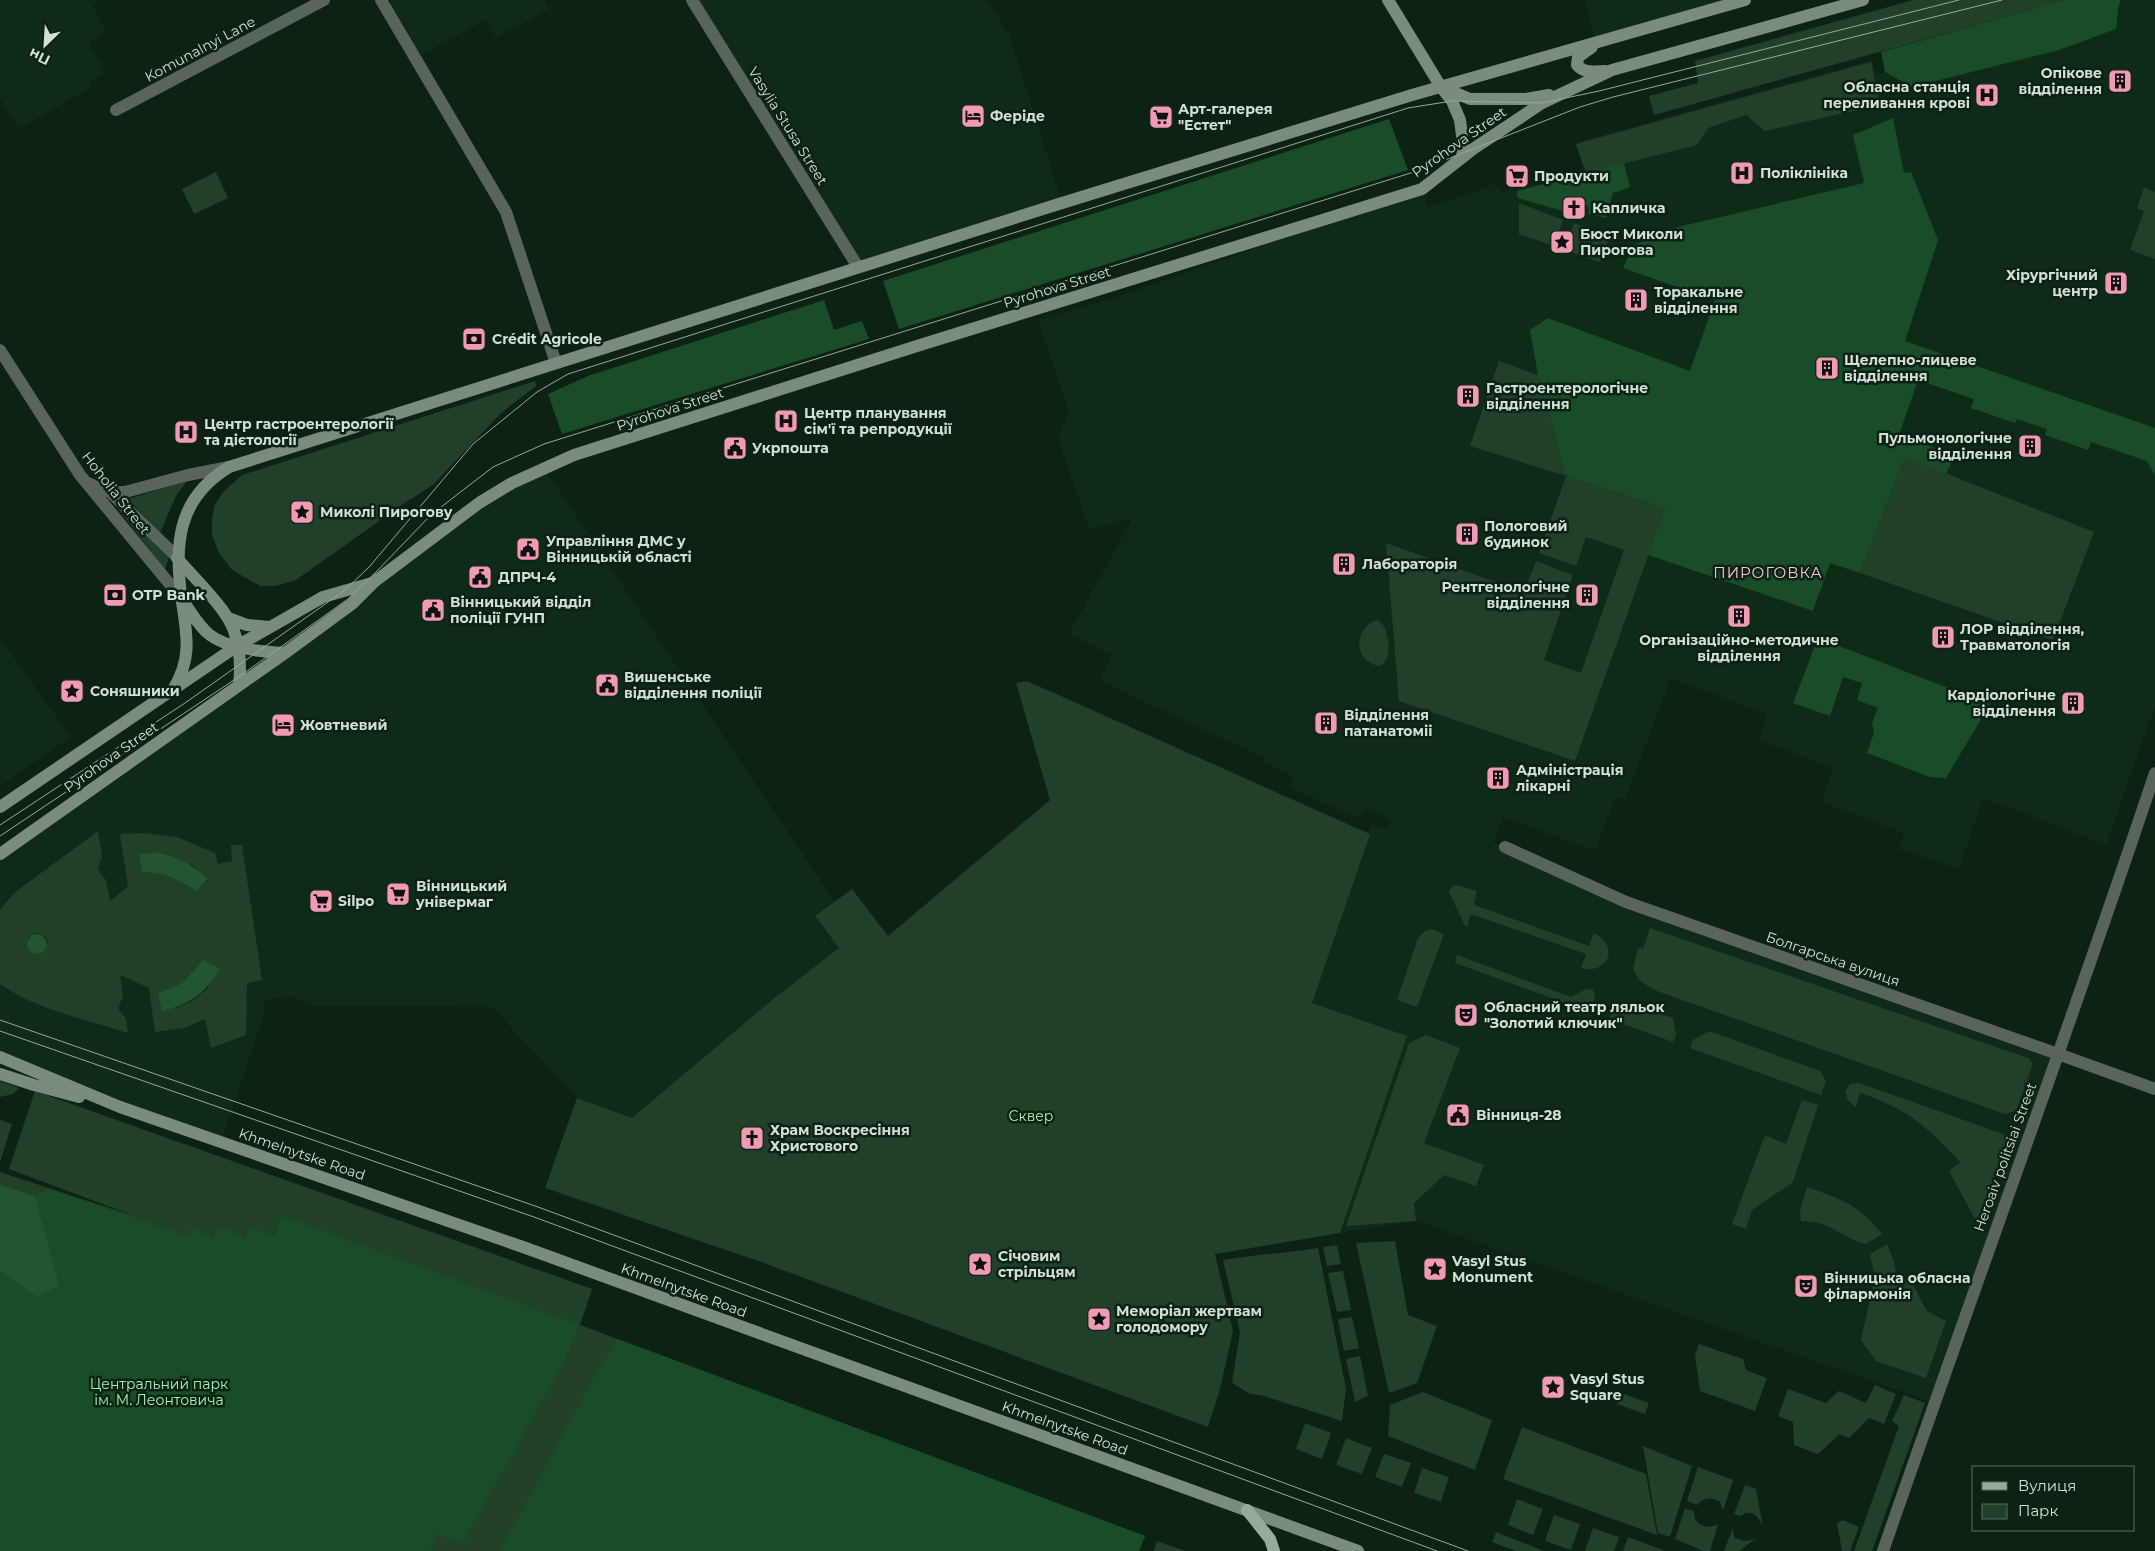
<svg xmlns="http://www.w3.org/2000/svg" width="2155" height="1551" font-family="Montserrat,sans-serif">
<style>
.built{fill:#0e2b17}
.green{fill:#204029;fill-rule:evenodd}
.forest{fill:#194d2a}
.water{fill:#225531}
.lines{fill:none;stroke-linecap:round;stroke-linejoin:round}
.street{stroke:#59645b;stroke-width:12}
.secondary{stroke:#7b8c7e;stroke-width:12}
.primary{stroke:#96ac9a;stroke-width:12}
.tram{stroke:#98a89b;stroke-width:1}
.labels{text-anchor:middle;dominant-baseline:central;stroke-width:5;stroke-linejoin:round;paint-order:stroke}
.street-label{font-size:14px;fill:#d3e0d5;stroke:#0c2212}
.poi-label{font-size:14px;font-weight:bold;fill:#d3e0d5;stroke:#0c2212;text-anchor:start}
.park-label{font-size:14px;fill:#a6f3b8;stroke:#0c2212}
.neighbourhood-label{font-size:15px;letter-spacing:1px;fill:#f9c6d3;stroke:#0c2212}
</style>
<rect width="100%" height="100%" fill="#0c2212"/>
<path class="built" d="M0 0H96L97 3 93 6 107 33 89 43 106 73 88 83 91 88 18 129 0 98Z
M389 0H544L549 9 496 38 486 20 421 55Z
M692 0H987L1010 36 1062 203 858 267Z
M1585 0H1745L1596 43Z
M2121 0H2155V706L2106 845 1983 798 1959 869 1899 849 1904 833 1821 802 1833 768 1758 740 1767 715 1671 678 1625 799 1616 797 1595 851 1503 817 1493 842 1626 902 2058 1054 1934 1403 1416 1221 1340 1233 1406 1036 1312 1003 1371 825 1388 828 1391 820 1366 809 1362 816 1359 815 1358 818 1288 787 1293 776 1262 762 1264 758 1100 681 1112 655 1069 634 1132 519 1089 530 1058 438 1069 411 1038 321 1125 294 1422 189 1428 206 1482 190 1494 183 1502 192 1583 169 1575 143 1872 60 1876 74 2054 30 2118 9Z
M544 468 835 902 815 916 839 948 632 1119 577 1098 492 1007 314 1006 289 996 264 1000V1015L221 1142 0 1057V854L479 503Z
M0 638 71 737 0 786Z"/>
<path class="green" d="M1913 0H2065L1654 115 1649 96 1698 83 1695 61Z
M1871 62 1880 105 1765 131 1746 115 1708 128 1697 145 1586 173 1576 144Z
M216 172 228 198 194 214 182 189Z
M2144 187 2155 192V259L2130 250 2144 211 2137 208Z
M1519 203 1563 220 1555 243 1565 247 1574 223 1610 237 1600 262 1519 234Z
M1499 361 1538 375 1566 476 1665 508 1575 761 1399 701 1386 543 1524 592 1536 561 1573 575 1544 660 1581 673 1624 550 1586 537 1576 566 1539 553 1566 476 1470 446Z
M535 381 536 386 501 413 433 485 403 504 296 580 275 586H260L232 570 219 553 212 535V519L215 504 224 491 242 475Z
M1905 457 2094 532 2053 640 1860 573Z
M187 481 176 496 160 533 128 499Z
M122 509 169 557 165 570 120 511Z
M1377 620 1384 626C1389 637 1393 661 1379 666 1351 660 1355 627 1377 620Z
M1027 681 1370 834 1312 1003 1407 1036 1340 1233 1215 1254 1233 1331 1220 1389 1208 1427 761 1262 545 1188 577 1098 632 1118 772 1000 839 948 815 916 852 889 888 936 1050 800 1016 683Z
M98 831 102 857 98 868 102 876 106 880 110 901 128 887 120 834 144 833 177 837 215 853 218 864 232 861 231 845H242L262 980 247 983 246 1035 211 1048 205 1019 184 1028 155 1032 149 988 120 975 123 996 118 1008 126 1019 128 1033C85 1019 37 1010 0 984V910L14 893ZM192 865 208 880 196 891 180 880 157 872ZM36 933 46 937 48 944 31 953 27 943 29 937ZM203 960 208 988 192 1001 176 1008 158 993 182 983Z
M1457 885 1477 891 1474 905 1589 946 1594 933C1620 946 1609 975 1581 968L1586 954 1471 914 1467 927 1465 926 1449 892 1452 886Z
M1650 928 2028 1058 2033 1064 2016 1111 2005 1114 1654 990 1639 980 1633 969 1638 948 1643 949Z
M1432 929 1444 934 1417 1007 1397 1000 1418 938 1425 931Z
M1457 955 1571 997 1586 989 1593 990 1595 997 1590 1012 1455 963Z
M1623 1001 1673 1018 1676 1035 1673 1042 1609 1019 1611 1012Z
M1709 1031 1820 1071 1826 1081 1821 1095 1690 1048 1693 1040Z
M1426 1035 1460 1048 1424 1143 1484 1165 1476 1186 1444 1175 1414 1203 1416 1221 1346 1226 1409 1043Z
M0 1081 19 1088 13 1094 0 1097Z
M1859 1083 2006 1135 2010 1140 1981 1223 1976 1221 1949 1171 1960 1162C1928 1127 1906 1108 1860 1093L1856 1107 1848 1101 1845 1091 1850 1084Z
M35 1091 592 1289 580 1325 1145 1536 1139 1551H0V1172L134 1216 9 1169Z
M1802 1100 1818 1105 1793 1182 1752 1210 1746 1229 1732 1224 1765 1135 1786 1144Z
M0 1120 12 1124 0 1163Z
M1807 1187C1843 1200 1857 1203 1882 1234L1866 1244C1840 1238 1833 1221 1801 1221L1800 1210Z
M1395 1241 1408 1315 1437 1326 1417 1383 1389 1393 1356 1243Z
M1887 1244 1894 1262 1897 1278 1909 1277 1927 1311 1946 1321 1926 1378 1876 1361 1861 1340 1873 1286 1874 1273 1870 1254Z
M1337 1245 1341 1264 1327 1266 1323 1247Z
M1318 1248 1346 1389 1342 1421 1261 1395 1250 1394 1232 1383 1240 1332 1223 1260C1254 1255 1286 1253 1318 1248Z
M1343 1271 1351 1310 1337 1312 1328 1273Z
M1352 1317 1359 1348 1344 1351 1338 1319Z
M1699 1344 1743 1359 1746 1370 1767 1378 1755 1411 1700 1391 1695 1355Z
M1360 1356 1368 1396 1355 1402 1346 1359Z
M1875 1385 1896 1394 1884 1424 1869 1418 1849 1438 1840 1434 1818 1454 1794 1445 1793 1422 1778 1416 1788 1389 1826 1403 1839 1391 1866 1403Z
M1423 1392 1492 1420 1475 1470 1388 1436 1390 1405Z
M1621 1393 1649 1403 1645 1414 1617 1404Z
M1904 1395 1925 1403 1872 1551H1854L1899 1426 1892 1421Z
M1305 1423 1331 1433 1322 1459 1296 1449Z
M1522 1427 1646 1474 1657 1535 1503 1479Z
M1346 1438 1372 1448 1362 1474 1336 1465Z
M1643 1446 1692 1466 1670 1537 1658 1533Z
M1384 1454 1411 1463 1402 1487 1375 1477Z
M1698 1467 1733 1480 1723 1511 1720 1502C1710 1496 1705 1497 1697 1505L1687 1501Z
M1422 1468 1449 1477 1441 1502 1414 1493Z
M1745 1485 1756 1489 1763 1527C1758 1516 1752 1508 1740 1516L1734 1514Z
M1517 1499 1543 1509 1533 1535 1508 1525Z
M1685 1508 1694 1511 1695 1519C1701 1527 1709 1529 1718 1524L1710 1551H1704L1675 1539Z
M1554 1515 1580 1524 1571 1550 1545 1541Z
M1843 1520 1859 1527 1850 1551H1842L1837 1523Z
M1593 1528 1619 1537 1614 1551H1585Z
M1733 1528 1734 1537C1743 1542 1748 1542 1758 1537L1739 1551H1724Z
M1496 1532 1544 1551H1516L1492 1542Z
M1628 1537 1665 1551H1623Z
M1157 1541 1185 1551H1154Z"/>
<path class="forest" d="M2065 0H2121L2118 9 2116 29 2059 50 1912 87 1885 72 1881 52Z
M1893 118 1904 173 1911 172 1938 240 1905 341 2155 428V476L2147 461 2091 442 2088 450 2045 435 2047 429 2017 419 2015 423 1971 408 1974 399 1918 380 1899 435 1955 455 1946 474 1905 457 1860 573 1830 563 1813 611 1648 555 1665 508 1566 476 1538 375 1530 330 1548 318 1690 371 1715 300 1623 268 1634 245 1674 228 1864 183 1853 135Z
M1389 119 1408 170 899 329 883 281Z
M1624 163 1630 187 1613 193 1606 218 1588 214 1589 208C1578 194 1571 197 1563 211L1518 198 1517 191Z
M824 300 834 330 862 321 869 339 562 434 548 394 588 376Z
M1818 638 1990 704 1946 778 1930 777 1867 753 1874 733 1872 723 1878 708 1857 700 1862 683 1843 677 1830 716 1793 703Z
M50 1189 188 1236 191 1228 213 1238 218 1226 245 1237 249 1227 274 1237 282 1216 579 1325 563 1364 462 1544 438 1534 430 1551H0V1271L37 1297 58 1285 35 1196Z
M618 1339 1145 1536 1139 1551H500L593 1379Z"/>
<path class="water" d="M160 853C180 858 193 865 208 879L196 891C179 879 164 872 142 872L139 854Z
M27 944a10 10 0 1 1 20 0a10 10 0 1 1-20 0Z
M203 960 220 969C204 994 191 1004 162 1011L158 993 182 983Z
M0 1185 35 1196 59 1285 37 1297 0 1271Z"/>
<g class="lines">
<path class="street" d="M381 0 506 212 556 363
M692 0 858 267
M116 110 324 0
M0 350 80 475 182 599
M88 483 110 492H125L188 475 229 467
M110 492 177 557
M1505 847 1626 902 2058 1054 2155 1089
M1883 1551C1973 1291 2068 1033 2155 773"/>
<path class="secondary" d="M1388 0 1441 87 1452 101 1460 120 1463 143 1462 158
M1592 47 1578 57 1577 65C1585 74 1594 71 1605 71
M1444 88 1470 99H1526L1549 95
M177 558C193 577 227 609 234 631 240 648 241 667 239 685
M183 601C191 612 199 627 210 635 229 649 262 652 285 653
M228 618 247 625 269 627
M174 688C192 658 187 635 182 602 174 547 176 499 229 467L1062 203 1412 95 1745 0
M0 807 237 646 323 597 372 583
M0 854 285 653 352 604 374 582 479 503 512 483 574 455 917 346 1422 189 1473 149 1542 103 1612 70 1863 0
M0 1057 120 1107 523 1247 1358 1551
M0 1074 34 1085 79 1097"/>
<path class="primary" d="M1247 1510 1270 1539 1274 1551"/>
<path class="tram" d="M0 825 185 703 345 590 370 566 473 444 537 392 568 374 1408 108 1452 101 1542 103 1599 91 1959 0
M0 836 240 676 348 599 377 571 427 519 445 504 493 467 544 444 1417 171 1580 107 1613 97 2002 0
M0 1020 538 1207 1468 1551
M0 1031 534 1217 1437 1551"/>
</g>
<defs>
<g id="building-square" transform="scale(1.25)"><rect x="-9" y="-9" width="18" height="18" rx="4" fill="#f19ab3" stroke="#0c2212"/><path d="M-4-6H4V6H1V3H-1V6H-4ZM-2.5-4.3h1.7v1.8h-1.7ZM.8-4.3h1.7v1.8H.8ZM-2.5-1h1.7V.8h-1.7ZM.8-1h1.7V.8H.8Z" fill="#111"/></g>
<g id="hospital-square" transform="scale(1.25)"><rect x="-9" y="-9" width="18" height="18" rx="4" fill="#f19ab3" stroke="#0c2212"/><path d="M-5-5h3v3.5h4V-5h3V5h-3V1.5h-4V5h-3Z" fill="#111"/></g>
<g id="hotel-square" transform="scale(1.25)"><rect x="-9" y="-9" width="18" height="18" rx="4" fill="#f19ab3" stroke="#0c2212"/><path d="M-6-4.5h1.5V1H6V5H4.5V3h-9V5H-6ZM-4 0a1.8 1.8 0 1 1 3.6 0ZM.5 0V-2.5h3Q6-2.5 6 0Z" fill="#111"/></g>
<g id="supermarket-square" transform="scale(1.25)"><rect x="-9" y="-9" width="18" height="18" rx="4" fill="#f19ab3" stroke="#0c2212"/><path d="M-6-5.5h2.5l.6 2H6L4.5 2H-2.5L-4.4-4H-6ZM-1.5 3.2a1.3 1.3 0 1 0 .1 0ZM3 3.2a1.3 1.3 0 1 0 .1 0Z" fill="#111"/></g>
<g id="church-square" transform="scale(1.25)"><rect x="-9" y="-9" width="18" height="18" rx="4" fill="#f19ab3" stroke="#0c2212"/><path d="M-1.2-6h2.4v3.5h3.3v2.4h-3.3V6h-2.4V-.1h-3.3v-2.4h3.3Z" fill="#111"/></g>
<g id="sight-square" transform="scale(1.25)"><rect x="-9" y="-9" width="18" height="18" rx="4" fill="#f19ab3" stroke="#0c2212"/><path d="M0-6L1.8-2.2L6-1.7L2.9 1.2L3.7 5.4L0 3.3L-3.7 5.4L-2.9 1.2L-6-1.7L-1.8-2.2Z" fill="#111"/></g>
<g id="bank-square" transform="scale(1.25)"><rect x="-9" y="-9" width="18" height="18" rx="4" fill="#f19ab3" stroke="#0c2212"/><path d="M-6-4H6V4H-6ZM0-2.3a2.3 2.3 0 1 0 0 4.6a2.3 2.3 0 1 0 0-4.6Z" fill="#111"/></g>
<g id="civic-square" transform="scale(1.25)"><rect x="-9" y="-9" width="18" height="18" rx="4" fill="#f19ab3" stroke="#0c2212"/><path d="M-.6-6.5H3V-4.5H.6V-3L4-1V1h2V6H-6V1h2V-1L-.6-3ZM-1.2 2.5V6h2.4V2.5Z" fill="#111"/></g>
<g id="theatre-square" transform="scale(1.25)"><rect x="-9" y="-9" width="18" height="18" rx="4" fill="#f19ab3" stroke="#0c2212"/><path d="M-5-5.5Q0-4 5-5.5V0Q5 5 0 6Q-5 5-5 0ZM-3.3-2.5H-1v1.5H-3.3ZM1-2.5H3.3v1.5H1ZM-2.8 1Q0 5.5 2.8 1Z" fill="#111"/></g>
</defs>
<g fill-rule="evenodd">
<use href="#building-square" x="2120" y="81"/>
<use href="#hospital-square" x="1987" y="95"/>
<use href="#hotel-square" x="973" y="116"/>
<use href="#supermarket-square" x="1161" y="117"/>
<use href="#hospital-square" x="1742" y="173"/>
<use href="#supermarket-square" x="1517" y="176"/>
<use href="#church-square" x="1574" y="208"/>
<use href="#sight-square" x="1562" y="242"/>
<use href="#building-square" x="2116" y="283"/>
<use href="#building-square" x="1636" y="300"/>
<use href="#bank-square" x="474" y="339"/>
<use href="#building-square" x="1827" y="368"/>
<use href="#building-square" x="1468" y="396"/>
<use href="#hospital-square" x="786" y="421"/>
<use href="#hospital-square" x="186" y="432"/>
<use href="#building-square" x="2030" y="446"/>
<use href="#civic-square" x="735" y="448"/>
<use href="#sight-square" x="302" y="512"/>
<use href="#building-square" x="1467" y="534"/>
<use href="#civic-square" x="528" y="549"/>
<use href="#building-square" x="1344" y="564"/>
<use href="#civic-square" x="480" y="577"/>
<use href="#bank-square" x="115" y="595"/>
<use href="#building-square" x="1587" y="595"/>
<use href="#civic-square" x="433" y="610"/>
<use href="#building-square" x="1739" y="616"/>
<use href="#building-square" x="1943" y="637"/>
<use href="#civic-square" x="607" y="685"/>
<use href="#sight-square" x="72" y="691"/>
<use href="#building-square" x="2073" y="703"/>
<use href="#building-square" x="1326" y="723"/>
<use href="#hotel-square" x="283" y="725"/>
<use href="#building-square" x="1498" y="778"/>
<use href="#supermarket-square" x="398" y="894"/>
<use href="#supermarket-square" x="321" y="901"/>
<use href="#theatre-square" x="1466" y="1015"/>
<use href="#civic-square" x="1458" y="1115"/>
<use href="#church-square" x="752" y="1138"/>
<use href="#sight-square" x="980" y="1264"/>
<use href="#sight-square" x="1435" y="1269"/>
<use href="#theatre-square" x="1806" y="1286"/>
<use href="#sight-square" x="1099" y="1319"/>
<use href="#sight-square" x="1553" y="1387"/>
</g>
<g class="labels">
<g class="street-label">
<text transform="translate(200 49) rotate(-28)">Komunalnyi Lane</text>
<text transform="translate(788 126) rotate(58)">Vasylia Stusa Street</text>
<text transform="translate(1459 142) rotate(-35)">Pyrohova Street</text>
<text transform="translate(1057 287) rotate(-17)">Pyrohova Street</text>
<text transform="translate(670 409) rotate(-18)">Pyrohova Street</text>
<text transform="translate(116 493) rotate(52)">Hoholia Street</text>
<text transform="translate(111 757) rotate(-35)">Pyrohova Street</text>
<text transform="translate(1833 959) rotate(19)">Болгарська вулиця</text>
<text transform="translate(302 1154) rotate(19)">Khmelnytske Road</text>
<text transform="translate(2005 1157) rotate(-70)">Heroaiv politsiai Street</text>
<text transform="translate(684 1290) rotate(20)">Khmelnytske Road</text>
<text transform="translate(1065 1428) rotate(20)">Khmelnytske Road</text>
</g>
<g class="poi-label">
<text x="2102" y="73" text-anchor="end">Опікове<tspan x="2102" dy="16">відділення</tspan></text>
<text x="1970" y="87" text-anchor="end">Обласна станція<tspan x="1970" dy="16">переливання крові</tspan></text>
<text x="1178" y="109">Арт-галерея<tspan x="1178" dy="16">"Естет"</tspan></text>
<text x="990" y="116">Феріде</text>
<text x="1760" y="173">Поліклініка</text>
<text x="1534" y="176">Продукти</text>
<text x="1592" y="208">Капличка</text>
<text x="1580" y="234">Бюст Миколи<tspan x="1580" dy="16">Пирогова</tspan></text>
<text x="2098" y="275" text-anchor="end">Хірургічний<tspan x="2098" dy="16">центр</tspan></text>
<text x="1654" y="292">Торакальне<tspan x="1654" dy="16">відділення</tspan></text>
<text x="492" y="339">Crédit Agricole</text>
<text x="1844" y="360">Щелепно-лицеве<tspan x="1844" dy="16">відділення</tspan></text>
<text x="1486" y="388">Гастроентерологічне<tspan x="1486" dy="16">відділення</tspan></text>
<text x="804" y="413">Центр планування<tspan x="804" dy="16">сім'ї та репродукції</tspan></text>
<text x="204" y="424">Центр гастроентерології<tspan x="204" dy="16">та дієтології</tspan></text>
<text x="2012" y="438" text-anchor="end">Пульмонологічне<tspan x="2012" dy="16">відділення</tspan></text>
<text x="752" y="448">Укрпошта</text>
<text x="320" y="512">Миколі Пирогову</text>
<text x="1484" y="526">Пологовий<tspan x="1484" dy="16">будинок</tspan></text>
<text x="546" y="541">Управління ДМС у<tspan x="546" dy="16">Вінницькій області</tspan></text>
<text x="1362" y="564">Лабораторія</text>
<text x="498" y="577">ДПРЧ-4</text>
<text x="1570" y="587" text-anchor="end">Рентгенологічне<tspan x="1570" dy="16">відділення</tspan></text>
<text x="132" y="595">OTP Bank</text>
<text x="450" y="602">Вінницький відділ<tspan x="450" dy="16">поліції ГУНП</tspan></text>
<text x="1960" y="629">ЛОР відділення,<tspan x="1960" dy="16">Травматологія</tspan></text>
<text x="1739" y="640" text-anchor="middle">Організаційно-методичне<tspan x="1739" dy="16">відділення</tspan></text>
<text x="624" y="677">Вишенське<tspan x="624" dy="16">відділення поліції</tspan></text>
<text x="90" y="691">Соняшники</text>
<text x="2056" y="695" text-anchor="end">Кардіологічне<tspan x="2056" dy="16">відділення</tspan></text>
<text x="1344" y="715">Відділення<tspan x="1344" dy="16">патанатоміі</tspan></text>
<text x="300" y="725">Жовтневий</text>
<text x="1516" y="770">Адміністрація<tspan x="1516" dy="16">лікарні</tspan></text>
<text x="416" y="886">Вінницький<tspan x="416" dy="16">універмаг</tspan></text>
<text x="338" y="901">Silpo</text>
<text x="1484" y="1007">Обласний театр ляльок<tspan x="1484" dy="16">"Золотий ключик"</tspan></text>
<text x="1476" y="1115">Вінниця-28</text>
<text x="770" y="1130">Храм Воскресіння<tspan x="770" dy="16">Христового</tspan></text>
<text x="998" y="1256">Січовим<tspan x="998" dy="16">стрільцям</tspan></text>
<text x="1452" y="1261">Vasyl Stus<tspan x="1452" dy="16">Monument</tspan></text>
<text x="1824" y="1278">Вінницька обласна<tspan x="1824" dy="16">філармонія</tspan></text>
<text x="1116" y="1311">Меморіал жертвам<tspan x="1116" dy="16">голодомору</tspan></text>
<text x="1570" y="1379">Vasyl Stus<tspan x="1570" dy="16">Square</tspan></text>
</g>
<g class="park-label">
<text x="1031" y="1116">Сквер</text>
<text x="159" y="1384">Центральний парк<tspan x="159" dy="16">ім. М. Леонтовича</tspan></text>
</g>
<g class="neighbourhood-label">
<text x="1768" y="572">ПИРОГОВКА</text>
</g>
</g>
<rect x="1972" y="1466" width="162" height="65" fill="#0c2212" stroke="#5c6e60"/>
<rect x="1982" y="1482" width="25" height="8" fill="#96ac9a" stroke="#5c6e60"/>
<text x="2018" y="1491" font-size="15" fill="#d3e0d5">Вулиця</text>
<rect x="1982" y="1504" width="25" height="15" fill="#204029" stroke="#5c6e60"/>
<text x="2018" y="1516" font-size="15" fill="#d3e0d5">Парк</text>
<g transform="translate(45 45) rotate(205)" stroke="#0c2212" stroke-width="4" paint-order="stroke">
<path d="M0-4L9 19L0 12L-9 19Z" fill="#d3e0d5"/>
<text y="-8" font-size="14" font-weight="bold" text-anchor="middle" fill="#d3e0d5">Пн</text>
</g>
</svg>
